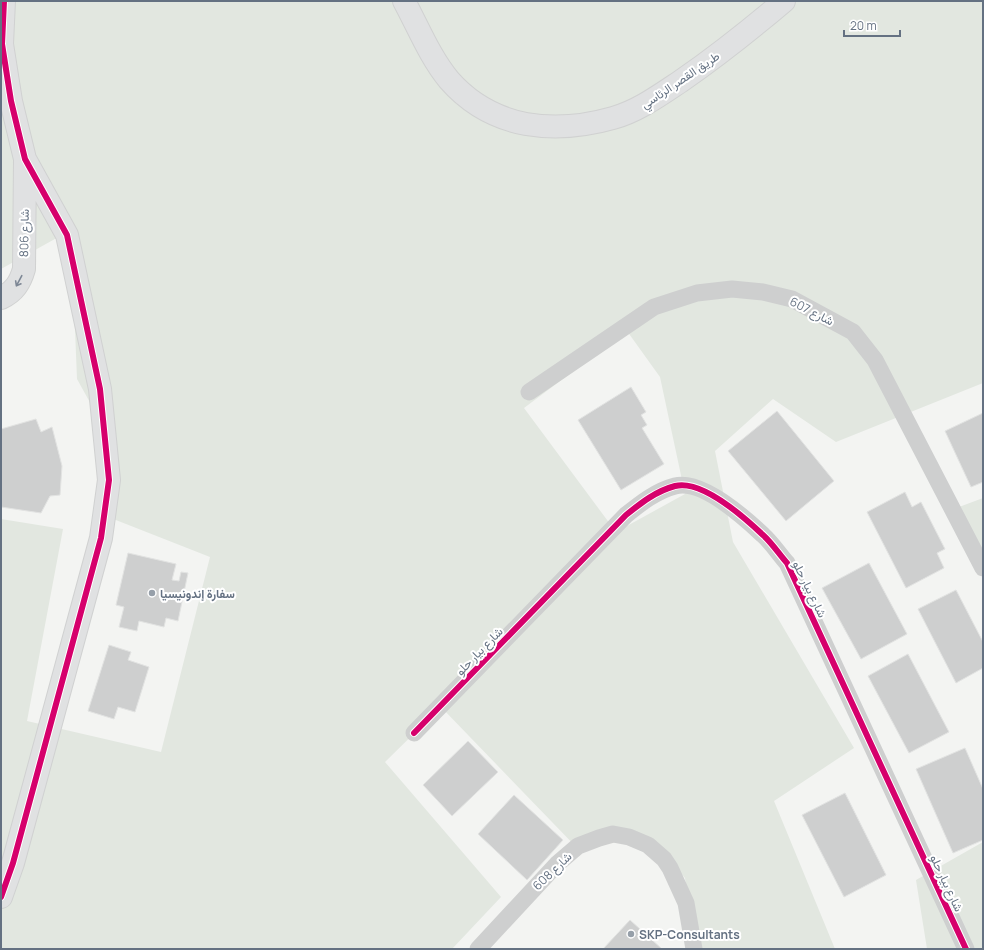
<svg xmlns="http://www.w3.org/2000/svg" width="984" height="950" font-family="Manrope,Vazirmatn,sans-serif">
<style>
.green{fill:#e2e7e0;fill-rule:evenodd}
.building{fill:#cecfcf;stroke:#e2e3e2}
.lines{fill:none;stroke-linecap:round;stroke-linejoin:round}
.secondary-casing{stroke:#d0d1d1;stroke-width:24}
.street{stroke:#cecfcf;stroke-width:17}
.secondary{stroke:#e0e1e2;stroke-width:22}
.cycleway-casing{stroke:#fff;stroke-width:8}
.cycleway{stroke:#d6006c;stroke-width:6}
.oneway{stroke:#7d8795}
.poi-dot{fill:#969fa9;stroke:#fff;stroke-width:1.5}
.labels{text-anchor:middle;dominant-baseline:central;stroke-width:4;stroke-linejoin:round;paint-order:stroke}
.street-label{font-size:12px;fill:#647182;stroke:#fff}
.poi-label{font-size:12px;font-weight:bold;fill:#647182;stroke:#fff;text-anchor:start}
</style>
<rect width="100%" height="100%" fill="#f3f4f2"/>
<path class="green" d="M1 1H983V383L836 442 773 399 715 451 733 542 854 748 774 801 835 949H694L685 878 675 866 622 842 608 843 581 852 441 707 385 762 501 897 452 949H1V519L63 529 27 721 161 752 210 557 98 513V417L77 379 71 230 1 269ZM627 331 660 377 685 494 616 532 524 408Z
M983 498V564L959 507Z
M983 842V949H927L916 880Z"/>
<path class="building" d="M631 387 646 412 641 415 647 425 642 428 664 464 621 490 578 420Z
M777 411 834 481 786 521 728 451Z
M983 413V482L971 487 945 431Z
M36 419 41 432 52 427 62 466 60 495 50 496 41 513 1 507V429Z
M905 492 912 507 921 502 945 549 937 553 944 568 906 588 867 512Z
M128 553 176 564 172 580 179 581 181 572 188 573 178 621 166 618 164 627 139 621 137 631 119 627 124 607 116 605Z
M869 563 907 634 861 659 822 588Z
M956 590 983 642V668L956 683 918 609Z
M109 645 131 652 128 660 149 667 135 712 118 707 114 719 88 711Z
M908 654 949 732 909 753 868 676Z
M468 741 498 772 452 816 423 785Z
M965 748 983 789V840L953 853 916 769Z
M845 793 886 875 844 897 802 815Z
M514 795 563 840 527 880 478 834Z
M630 920 662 949H603Z"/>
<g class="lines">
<g class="secondary-casing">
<path id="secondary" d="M404 1C418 27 430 57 449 80 470 104 495 118 526 124 555 129 585 126 613 118 638 111 660 95 681 81 717 56 751 29 784 1
M1 298C14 292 20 283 24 269L25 160
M1 897 13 863 101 538 109 480 100 389 67 235 25 159 11 101 2 44 4 1"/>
</g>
<path class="street" d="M529 392 654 307 697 293 732 289 763 292 792 299 853 332 875 360 983 568
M414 733 626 515C641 503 656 491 675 486 702 479 745 518 763 535 772 543 779 554 787 563L966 949
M478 949 557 864 578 846 599 838 613 834 629 837 648 845 664 859 670 868 686 903 694 949"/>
<use href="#secondary" class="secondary"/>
<g class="cycleway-casing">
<path id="cycleway" d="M414 733 626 515C641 503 656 491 675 486 702 479 745 518 763 535 772 543 779 554 787 563L966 949
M1 897 13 863 101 538 109 480 100 389 67 235 25 159 11 101 2 44 4 1"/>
</g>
<use href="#cycleway" class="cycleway"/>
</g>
<defs><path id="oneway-shaft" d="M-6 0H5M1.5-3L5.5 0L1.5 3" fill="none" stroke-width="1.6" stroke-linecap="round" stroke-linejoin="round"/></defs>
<use class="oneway" href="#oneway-shaft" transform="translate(19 281) rotate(118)"/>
<g class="poi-dot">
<circle cx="152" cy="593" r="4"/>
<circle cx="631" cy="934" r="4"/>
</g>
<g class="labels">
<g class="street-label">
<text transform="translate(680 80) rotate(-34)">طريق القصر الرئاسي</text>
<text transform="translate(24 233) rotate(-89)">شارع 806</text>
<text transform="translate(812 311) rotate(27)">شارع 607</text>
<text transform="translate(810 589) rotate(64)">شارع بيار حلو</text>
<text transform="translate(479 651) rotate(-46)">شارع بيار حلو</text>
<text transform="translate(552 871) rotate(-44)">شارع 608</text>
<text transform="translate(947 883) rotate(65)">شارع بيار حلو</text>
</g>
<g class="poi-label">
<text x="160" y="593">سفارة إندونيسيا</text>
<text x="639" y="934">SKP-Consultants</text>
</g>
</g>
<rect width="984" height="950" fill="none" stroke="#647182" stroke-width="4"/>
<path d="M844 30v6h56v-6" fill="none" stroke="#647182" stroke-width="2"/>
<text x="850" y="30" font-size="12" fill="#647182" stroke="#ffffff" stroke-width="3" paint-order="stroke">20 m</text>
</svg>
